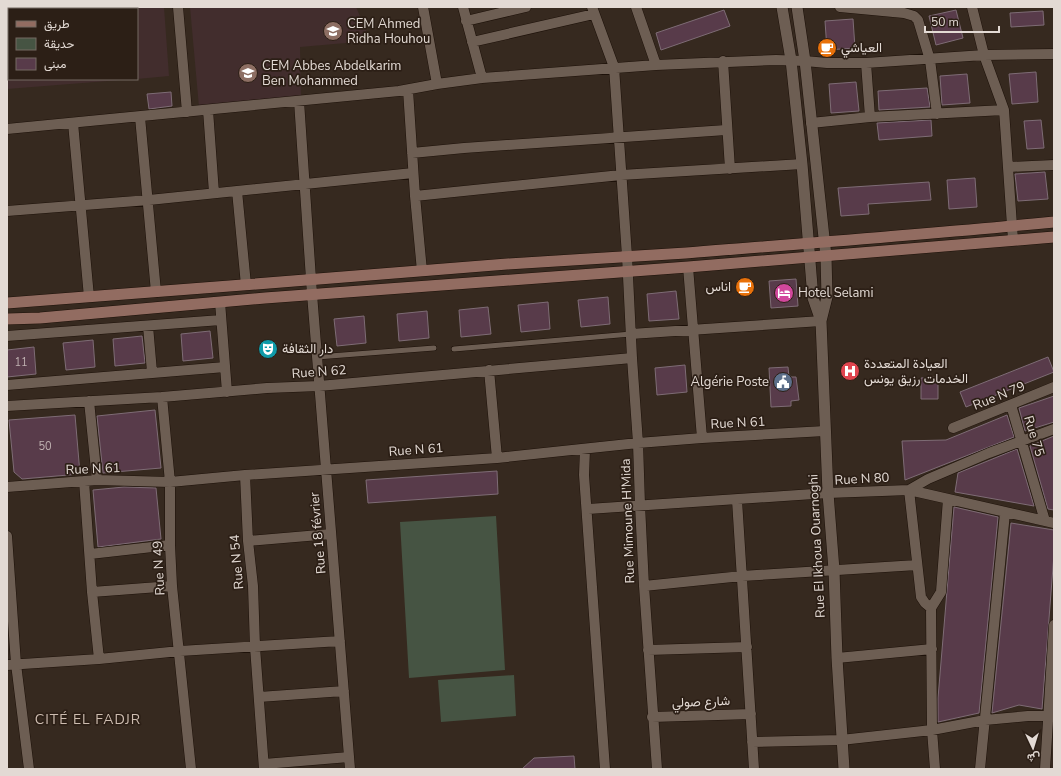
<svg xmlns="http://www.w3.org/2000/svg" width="1061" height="776" font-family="'Nunito Sans',Vazirmatn,sans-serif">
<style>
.education{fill:#422d2d}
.green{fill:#465443}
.building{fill:#583b4a;stroke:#7e6c75}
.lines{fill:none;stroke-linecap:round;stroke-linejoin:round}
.service-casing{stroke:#1d1109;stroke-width:6}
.minor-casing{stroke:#1d1109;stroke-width:11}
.tertiary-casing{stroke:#1d1109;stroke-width:12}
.secondary-casing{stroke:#1d1109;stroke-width:12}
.service{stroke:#6d5e53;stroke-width:5}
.minor{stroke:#6d5e53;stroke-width:10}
.tertiary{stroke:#6d5e53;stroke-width:11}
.secondary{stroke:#926c61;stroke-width:11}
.labels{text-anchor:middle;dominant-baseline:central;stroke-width:3.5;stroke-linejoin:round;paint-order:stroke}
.number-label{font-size:11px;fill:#c0b2b2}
.poi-label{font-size:13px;fill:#e3dad4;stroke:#2c1f16;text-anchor:start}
.street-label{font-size:13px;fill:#e3dad4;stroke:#2c1f16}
.neighbourhood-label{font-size:14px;letter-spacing:1px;fill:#cdbcb0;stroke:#2c1f16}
</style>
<rect width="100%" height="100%" fill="#36291f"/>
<path class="education" d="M7 7H164L169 76 137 79V9H9V79H133L7 89Z
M190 7H356L369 37 357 42 300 47 301 99 199 107Z"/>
<path class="green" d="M496 516 505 670 409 678 400 522Z
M514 675 516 716 441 722 438 680Z"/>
<path class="building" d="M724 10 730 26 661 50 656 33Z
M956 10 963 38 936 45 929 16Z
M1043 11 1044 25 1011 27 1010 13Z
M853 19 855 48 827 50 825 21Z
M1036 72 1038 102 1012 104 1009 74Z
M967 74 970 103 942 105 940 76Z
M856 82 859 111 831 113 829 84Z
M927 88 930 107 879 110 878 91Z
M171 92 172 106 149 109 147 94Z
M931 120 932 136 879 140 877 123Z
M1041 120 1044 148 1027 149 1024 121Z
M1045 172 1048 199 1018 201 1015 174Z
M975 178 977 207 949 209 947 180Z
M929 182 931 200 868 204 869 214 841 216 838 188Z
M796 279 798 306 771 308 769 281Z
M676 291 679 319 649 321 647 294Z
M608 297 610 324 581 327 578 300Z
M548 302 550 329 521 332 518 305Z
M488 307 491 334 461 337 459 310Z
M427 311 429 338 399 341 397 314Z
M364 316 366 343 337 346 334 319Z
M210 331 213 358 183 361 181 334Z
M142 336 145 363 115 366 113 339Z
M93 340 95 367 66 370 63 343Z
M34 347 36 374 7 377V350Z
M1048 357 1054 372 966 407 960 392Z
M685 365 687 392 657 395 655 368Z
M788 367 789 377H796L799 400 791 401V406L771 407 769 368Z
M938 377V399H921V378Z
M1054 396V422L1025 431 1019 408Z
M155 410 161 468 103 473 97 416Z
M75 415 80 474 22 479 14 472 9 420Z
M1007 415 1014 437 905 480 902 441 946 440Z
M1054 436V510L1048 509 1030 446Z
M1017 449 1034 506 955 492 958 473Z
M497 471 498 494 368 503 366 480Z
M124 487 156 488 161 539 98 547 93 490Z
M954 507 998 517 979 713 938 722V698Z
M1011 523 1054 530V554L1042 709 1019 705 992 713Z
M574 756 575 769H522L534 758Z"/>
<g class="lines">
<g class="service-casing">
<path id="service" d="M454 349 631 334
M317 357 434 348"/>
</g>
<g class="minor-casing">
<path id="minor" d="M178 7 187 112
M423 7 437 84
M463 7 482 78
M592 7 614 67 627 256 632 358 638 443 640 505 644 586 657 769
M636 7 656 65
M840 7 904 13 914 16 918 20 930 60 937 114
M972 7 984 55 1004 110 1013 240
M466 21 526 7
M472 42 594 14
M723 61 730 169
M866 63 870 117
M408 90 415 196 422 271
M299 101 312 294 350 769
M208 110 214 193
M140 117 156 292
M73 123 89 297
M811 123 870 117 1004 110
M7 129 399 91 437 84 482 78 656 65 776 60 805 61 827 63H866L984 55 1054 54
M412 153 464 148 726 130
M1008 167 1054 165
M237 191 246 285
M415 196 621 175 802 164
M7 211 149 200 413 173
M688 267 702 438
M220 302 227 392
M148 326 152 372
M631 334 821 321
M7 336 221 320
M489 370 497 458
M7 385 225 367
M162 397 170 482V545L172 586 191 769
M89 401 97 480
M1011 405 1045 521
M7 406 162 397 267 388 319 386 632 358
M953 428 1054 387
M585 449 584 475 605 769
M245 475 248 541 253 586 255 647 264 769
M84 481 92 592 99 659
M7 487 97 480 170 482 245 475 497 458 638 443 702 438 825 431
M909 490 1054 523
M909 490 921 597 925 603 931 608
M737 500 754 769
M588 509 828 493 909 490 928 479 989 453 1054 429
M7 536 16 664 29 769
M248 541 331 534
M90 554 170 545
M644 586 742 576 917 565
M92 592 172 586
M648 650 747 647
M837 658 932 649
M7 665 99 659 180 651 340 641
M259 697 344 691
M652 717 751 714
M752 742 841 740 932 730 985 720 1028 716H1047
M264 764 349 757
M935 769 932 730 931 608 941 592 948 499
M980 769 1005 513
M1045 769 1054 625"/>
</g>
<g class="tertiary-casing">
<path id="tertiary" d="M782 7 791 60 802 164 813 298 821 321
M797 7 805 61 826 256 827 297 821 321 828 493 834 570 837 658 844 769"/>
</g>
<g class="secondary-casing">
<path id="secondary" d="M7 303C174 291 340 277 507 264 567 260 626 257 686 253 809 243 931 234 1054 222
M7 319 40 318 265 298 688 267 1054 237"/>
</g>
<use href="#service" class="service"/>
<use href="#minor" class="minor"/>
<use href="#tertiary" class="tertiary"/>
<use href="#secondary" class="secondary"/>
</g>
<defs>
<g id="school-disc" transform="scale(1)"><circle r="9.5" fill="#8d6e63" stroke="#2c1f16"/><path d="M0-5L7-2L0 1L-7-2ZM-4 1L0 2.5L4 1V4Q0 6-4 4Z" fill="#fff"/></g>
<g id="cafe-disc" transform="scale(1)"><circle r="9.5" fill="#e8710a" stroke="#2c1f16"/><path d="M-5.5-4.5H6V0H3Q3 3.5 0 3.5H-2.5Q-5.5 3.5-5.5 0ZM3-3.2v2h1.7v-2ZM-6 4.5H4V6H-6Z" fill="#fff"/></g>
<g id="hotel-disc" transform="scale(1)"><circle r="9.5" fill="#d1479c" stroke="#2c1f16"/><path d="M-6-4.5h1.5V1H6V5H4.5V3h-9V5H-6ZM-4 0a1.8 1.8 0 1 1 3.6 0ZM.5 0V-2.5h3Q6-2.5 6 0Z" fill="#fff"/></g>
<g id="theatre-disc" transform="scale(1)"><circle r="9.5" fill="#0f9aa8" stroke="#2c1f16"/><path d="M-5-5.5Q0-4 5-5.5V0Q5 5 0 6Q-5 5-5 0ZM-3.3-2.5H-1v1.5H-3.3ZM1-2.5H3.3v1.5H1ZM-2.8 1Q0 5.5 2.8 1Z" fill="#fff"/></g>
<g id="hospital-disc" transform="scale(1)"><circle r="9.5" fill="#e0444e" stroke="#2c1f16"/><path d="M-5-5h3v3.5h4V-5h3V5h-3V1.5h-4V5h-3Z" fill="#fff"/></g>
<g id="civic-disc" transform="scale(1)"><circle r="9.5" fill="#5c6f8a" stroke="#2c1f16"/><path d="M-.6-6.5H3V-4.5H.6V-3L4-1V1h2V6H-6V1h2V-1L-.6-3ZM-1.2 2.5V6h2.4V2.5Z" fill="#fff"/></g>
</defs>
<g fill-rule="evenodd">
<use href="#school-disc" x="333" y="31"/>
<use href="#cafe-disc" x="827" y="48"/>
<use href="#school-disc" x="248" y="73"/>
<use href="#cafe-disc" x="745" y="287"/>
<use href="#hotel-disc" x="784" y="293"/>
<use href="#theatre-disc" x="268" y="349"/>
<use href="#hospital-disc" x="850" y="371"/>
<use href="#civic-disc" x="783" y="382"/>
</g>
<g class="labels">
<g class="number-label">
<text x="21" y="362">11</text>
<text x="45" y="446">50</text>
</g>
<g class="poi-label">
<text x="347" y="24">CEM Ahmed<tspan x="347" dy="15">Ridha Houhou</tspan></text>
<text x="841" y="48">العياشي</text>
<text x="262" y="66">CEM Abbes Abdelkarim<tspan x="262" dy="15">Ben Mohammed</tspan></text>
<text x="731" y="287" text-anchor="end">اناس</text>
<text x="798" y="293">Hotel Selami</text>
<text x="282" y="349">دار الثقافة</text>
<text x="864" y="364">العيادة المتعددة<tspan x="864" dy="15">الخدمات رزيق يونس</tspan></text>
<text x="769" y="382" text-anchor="end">Algérie Poste</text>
</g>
<g class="street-label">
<text transform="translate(319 372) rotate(-4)">Rue N 62</text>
<text transform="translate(999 396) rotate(-22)">Rue N 79</text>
<text transform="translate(738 423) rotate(-3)">Rue N 61</text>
<text transform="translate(1034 436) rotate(73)">Rue 75</text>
<text transform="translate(416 450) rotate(-4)">Rue N 61</text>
<text transform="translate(93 469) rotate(-2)">Rue N 61</text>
<text transform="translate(862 479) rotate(-3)">Rue N 80</text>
<text transform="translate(628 521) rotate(-92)">Rue Mimoune H'Mida</text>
<text transform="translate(318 533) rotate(-95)">Rue 18 février</text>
<text transform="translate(817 546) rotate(-93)">Rue EI Ikhoua Ouarnoghi</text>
<text transform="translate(237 562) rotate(-95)">Rue N 54</text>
<text transform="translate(159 568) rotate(-93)">Rue N 49</text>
<text transform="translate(701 702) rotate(-2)">شارع صولي</text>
</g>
<g class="neighbourhood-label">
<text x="88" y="719">CITÉ EL FADJR</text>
</g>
</g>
<rect width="1061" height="776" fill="none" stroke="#e3dad4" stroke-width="16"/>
<rect x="8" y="8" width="130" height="72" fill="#2c1f16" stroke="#756a62"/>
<rect x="16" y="21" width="20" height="6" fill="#926c61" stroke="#756a62"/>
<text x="44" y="28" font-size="12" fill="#e3dad4">طريق</text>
<rect x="16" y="38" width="20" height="12" fill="#465443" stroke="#756a62"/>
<text x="44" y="48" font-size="12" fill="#e3dad4">حديقة</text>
<rect x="16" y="58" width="20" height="12" fill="#583b4a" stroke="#756a62"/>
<text x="44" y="68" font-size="12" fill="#e3dad4">مبنى</text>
<g transform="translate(1033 748) rotate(176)" stroke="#2c1f16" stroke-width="3" paint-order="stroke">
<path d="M0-3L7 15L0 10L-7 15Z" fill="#e3dad4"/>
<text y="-6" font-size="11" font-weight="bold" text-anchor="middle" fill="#e3dad4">ش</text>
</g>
<path d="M925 26v6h74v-6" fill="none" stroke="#e3dad4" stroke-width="2"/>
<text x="931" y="26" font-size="12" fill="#e3dad4" stroke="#2c1f16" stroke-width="3" paint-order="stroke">50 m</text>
</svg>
